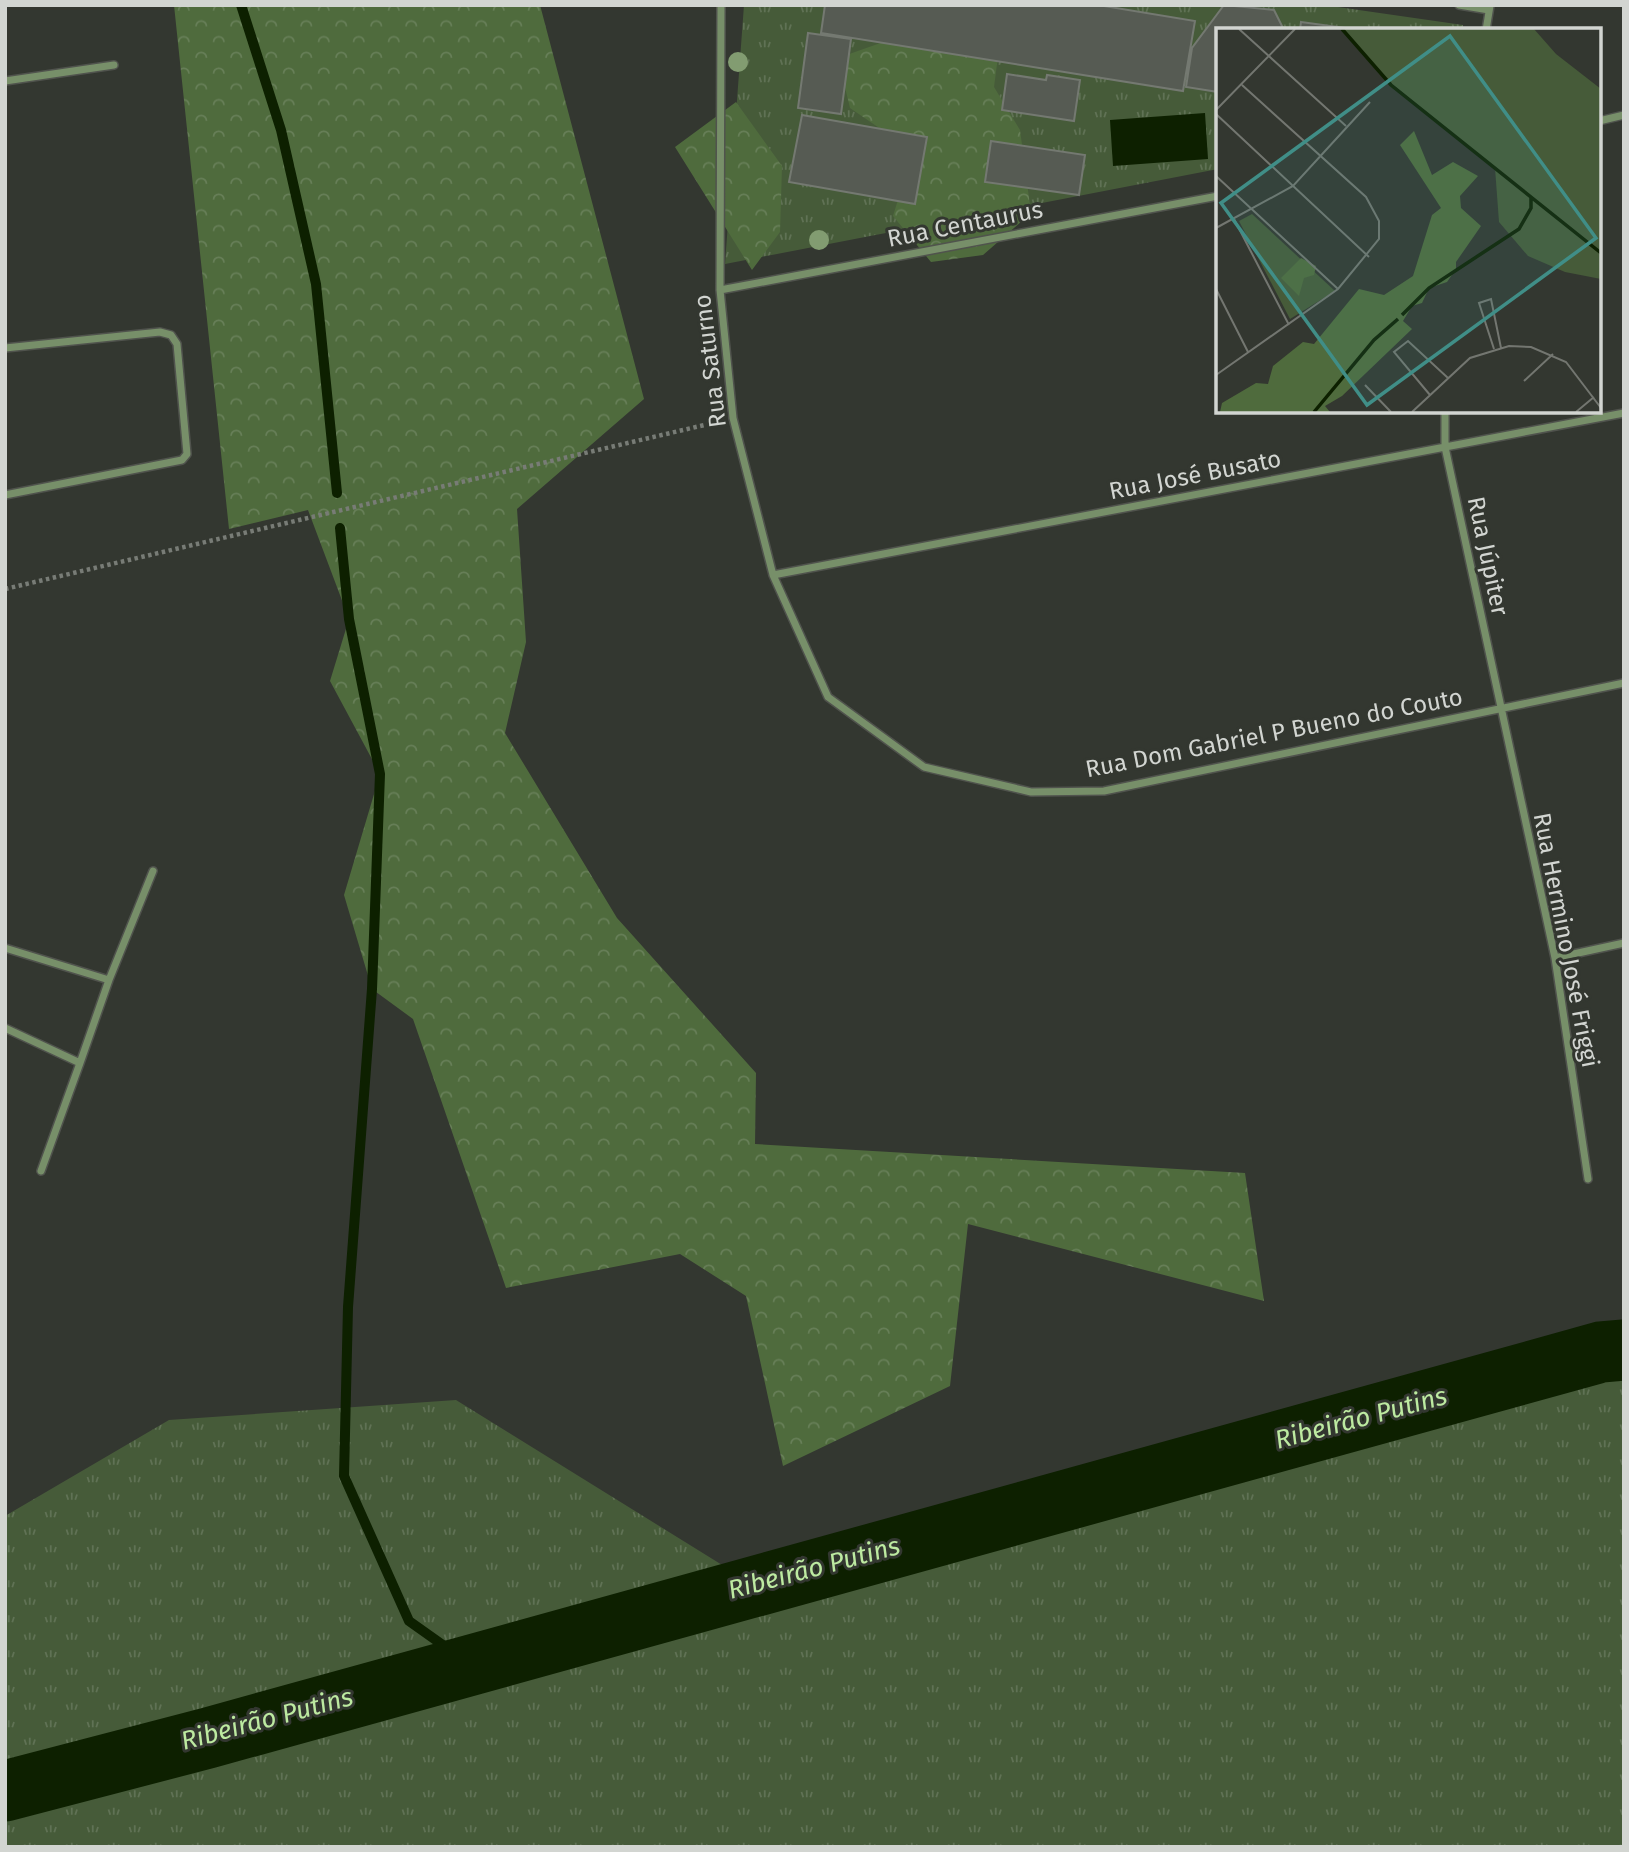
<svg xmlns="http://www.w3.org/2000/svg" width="1629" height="1852" font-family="'Fira Sans',sans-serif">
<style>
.grass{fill:url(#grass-tufts)}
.forest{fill:url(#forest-crowns)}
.water{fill:#0d2000}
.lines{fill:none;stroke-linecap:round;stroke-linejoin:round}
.stream{stroke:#0d2000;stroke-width:10}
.river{stroke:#0d2000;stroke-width:61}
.building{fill:#565b53;stroke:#747971;stroke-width:2}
.minor-casing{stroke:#50534d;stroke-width:10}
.path{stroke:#787c76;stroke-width:4.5;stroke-dasharray:3.5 3.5;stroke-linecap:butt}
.minor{stroke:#778f69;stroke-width:7}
.tree{fill:#829c71}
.labels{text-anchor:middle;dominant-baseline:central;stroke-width:6;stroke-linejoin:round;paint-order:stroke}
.street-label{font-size:24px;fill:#d2d5d1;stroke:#333730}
.water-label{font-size:26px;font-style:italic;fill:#bdeaa1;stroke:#333730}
.inset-river{fill:none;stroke:#0d2000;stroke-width:3.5}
.inset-road{fill:none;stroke:#737670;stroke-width:2}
.view{fill:#408e87;fill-opacity:0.15;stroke:#408e87;stroke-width:3.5}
.inset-edge{fill:none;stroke:#d2d5d1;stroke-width:3.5}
</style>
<defs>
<pattern id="grass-tufts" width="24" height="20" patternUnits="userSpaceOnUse" patternTransform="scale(1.75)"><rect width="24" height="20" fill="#465b39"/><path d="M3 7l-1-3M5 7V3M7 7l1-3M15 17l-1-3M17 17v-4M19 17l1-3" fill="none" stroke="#607255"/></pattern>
<pattern id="forest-crowns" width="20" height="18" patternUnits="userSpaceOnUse" patternTransform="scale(1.75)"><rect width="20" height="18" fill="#4f6b3d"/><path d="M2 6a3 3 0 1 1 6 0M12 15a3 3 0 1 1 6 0" fill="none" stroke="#677f58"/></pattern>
</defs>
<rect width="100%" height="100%" fill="#333730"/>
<path class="grass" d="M744 5H1324L1463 25V30H1218V169L725 264Z
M1624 1353V1847H5V1516L169 1420 456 1400 756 1586Z"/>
<path class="forest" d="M174 5H540L644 399 517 509 526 642 505 733 617 918 756 1073 755 1144 1245 1173 1264 1301 968 1224 950 1386 783 1466 746 1296 680 1254 506 1288 413 1019 372 989 344 895 380 774 330 681 349 619 308 510 229 529Z
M943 21 1001 33 994 87 1020 130 1031 213 983 255 931 262 893 216 913 151 850 108 838 58Z
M736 102 782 166 780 232 752 270 675 147Z"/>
<path class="water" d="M1205 113 1208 159 1113 166 1110 120Z"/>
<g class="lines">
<path class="stream" d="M241 5 281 130 316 284 337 493
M340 528 349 619 380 774 372 989 348 1307 344 1476 409 1621 471 1665"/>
<path class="river" d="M5 1791 208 1738 1601 1352 1624 1350"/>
</g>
<path class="building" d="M825 5H1098L1195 21 1183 91 821 33Z
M1224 5 1274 10 1284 30H1218V92L1186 87 1192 48Z
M1301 22 1360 30H1300Z
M808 33 851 39 841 114 798 108Z
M1007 74 1046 80 1047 75 1080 80 1074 121 1002 110Z
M802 115 927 137 915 204 789 182Z
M991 141 1085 155 1079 195 985 182Z"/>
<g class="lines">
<g class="minor-casing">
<path id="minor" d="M721 5 720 290 733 418 773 575 828 697 924 767 1031 792 1104 791 1624 683
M1459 5 1489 10
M1486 30 1490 6
M5 81 114 65
M1599 121 1624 115
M720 290 1218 196
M5 348 160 332 171 335 177 344 187 454 182 460 5 495
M1445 411V447L1555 958 1588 1179
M773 575 1624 413
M5 948 109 980 80 1063 5 1028
M1555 958 1624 943
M109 980 153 871
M41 1171 80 1063"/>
</g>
<path class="path" d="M5 589 713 423"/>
<use href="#minor" class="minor"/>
</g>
<g class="tree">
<circle cx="738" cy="62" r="10"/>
<circle cx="819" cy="240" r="10"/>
</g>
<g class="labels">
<g class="street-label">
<text transform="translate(965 224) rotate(-11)">Rua Centaurus</text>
<text transform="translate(710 361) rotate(-97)">Rua Saturno</text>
<text transform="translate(1195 475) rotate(-11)">Rua José Busato</text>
<text transform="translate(1488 556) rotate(78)">Rua Júpiter</text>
<text transform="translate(1274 733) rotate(-11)">Rua Dom Gabriel P Bueno do Couto</text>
<text transform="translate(1566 940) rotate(79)">Rua Hermino José Friggi</text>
</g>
<g class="water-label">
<text transform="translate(1361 1418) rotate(-15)">Ribeirão Putins</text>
<text transform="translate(814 1568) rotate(-15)">Ribeirão Putins</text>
<text transform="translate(267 1719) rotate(-15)">Ribeirão Putins</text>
</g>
</g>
<g transform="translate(1216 28)">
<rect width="385" height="385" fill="#333730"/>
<path d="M126 1H318L340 26 385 61V251L349 244 312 228 283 194 279 140 171 52ZM36 186 119 263 74 291 23 193Z" fill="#465b39"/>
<path d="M198 103 216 147 237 134 262 148 244 168 245 180 265 198 240 234V241L231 254 213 260 206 275 196 278 187 293 196 301 126 368 109 378 114 384H4L6 375 40 355 52 356 57 338 87 314 98 316 143 261 168 267 197 248 216 187 225 180 184 117ZM85 230 100 238 98 247 88 250 83 268 65 250Z" fill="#4f6b3d"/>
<path class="inset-river" d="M126 1 175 57 385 225M186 287 213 260 303 201 315 180V169M98 384 158 312 182 291"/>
<path class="inset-road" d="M23 1 130 98M0 82 79 1M0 86 153 229M0 148 122 261M18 191 73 297M0 200 77 158 154 74M0 261 32 324M278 321 263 275 275 271 285 320M0 347 122 261 163 211V193L150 169 26 57M308 353 337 326M149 357 175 384M214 367 178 324 192 313 232 350M196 384 254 330 293 318 315 319 350 334 385 380M360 384 378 369"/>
<path class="view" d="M234 8 380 210 151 377 5 175Z"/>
<rect width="385" height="385" class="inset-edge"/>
</g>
<rect width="1629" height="1852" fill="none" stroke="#d2d5d1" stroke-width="14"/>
</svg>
